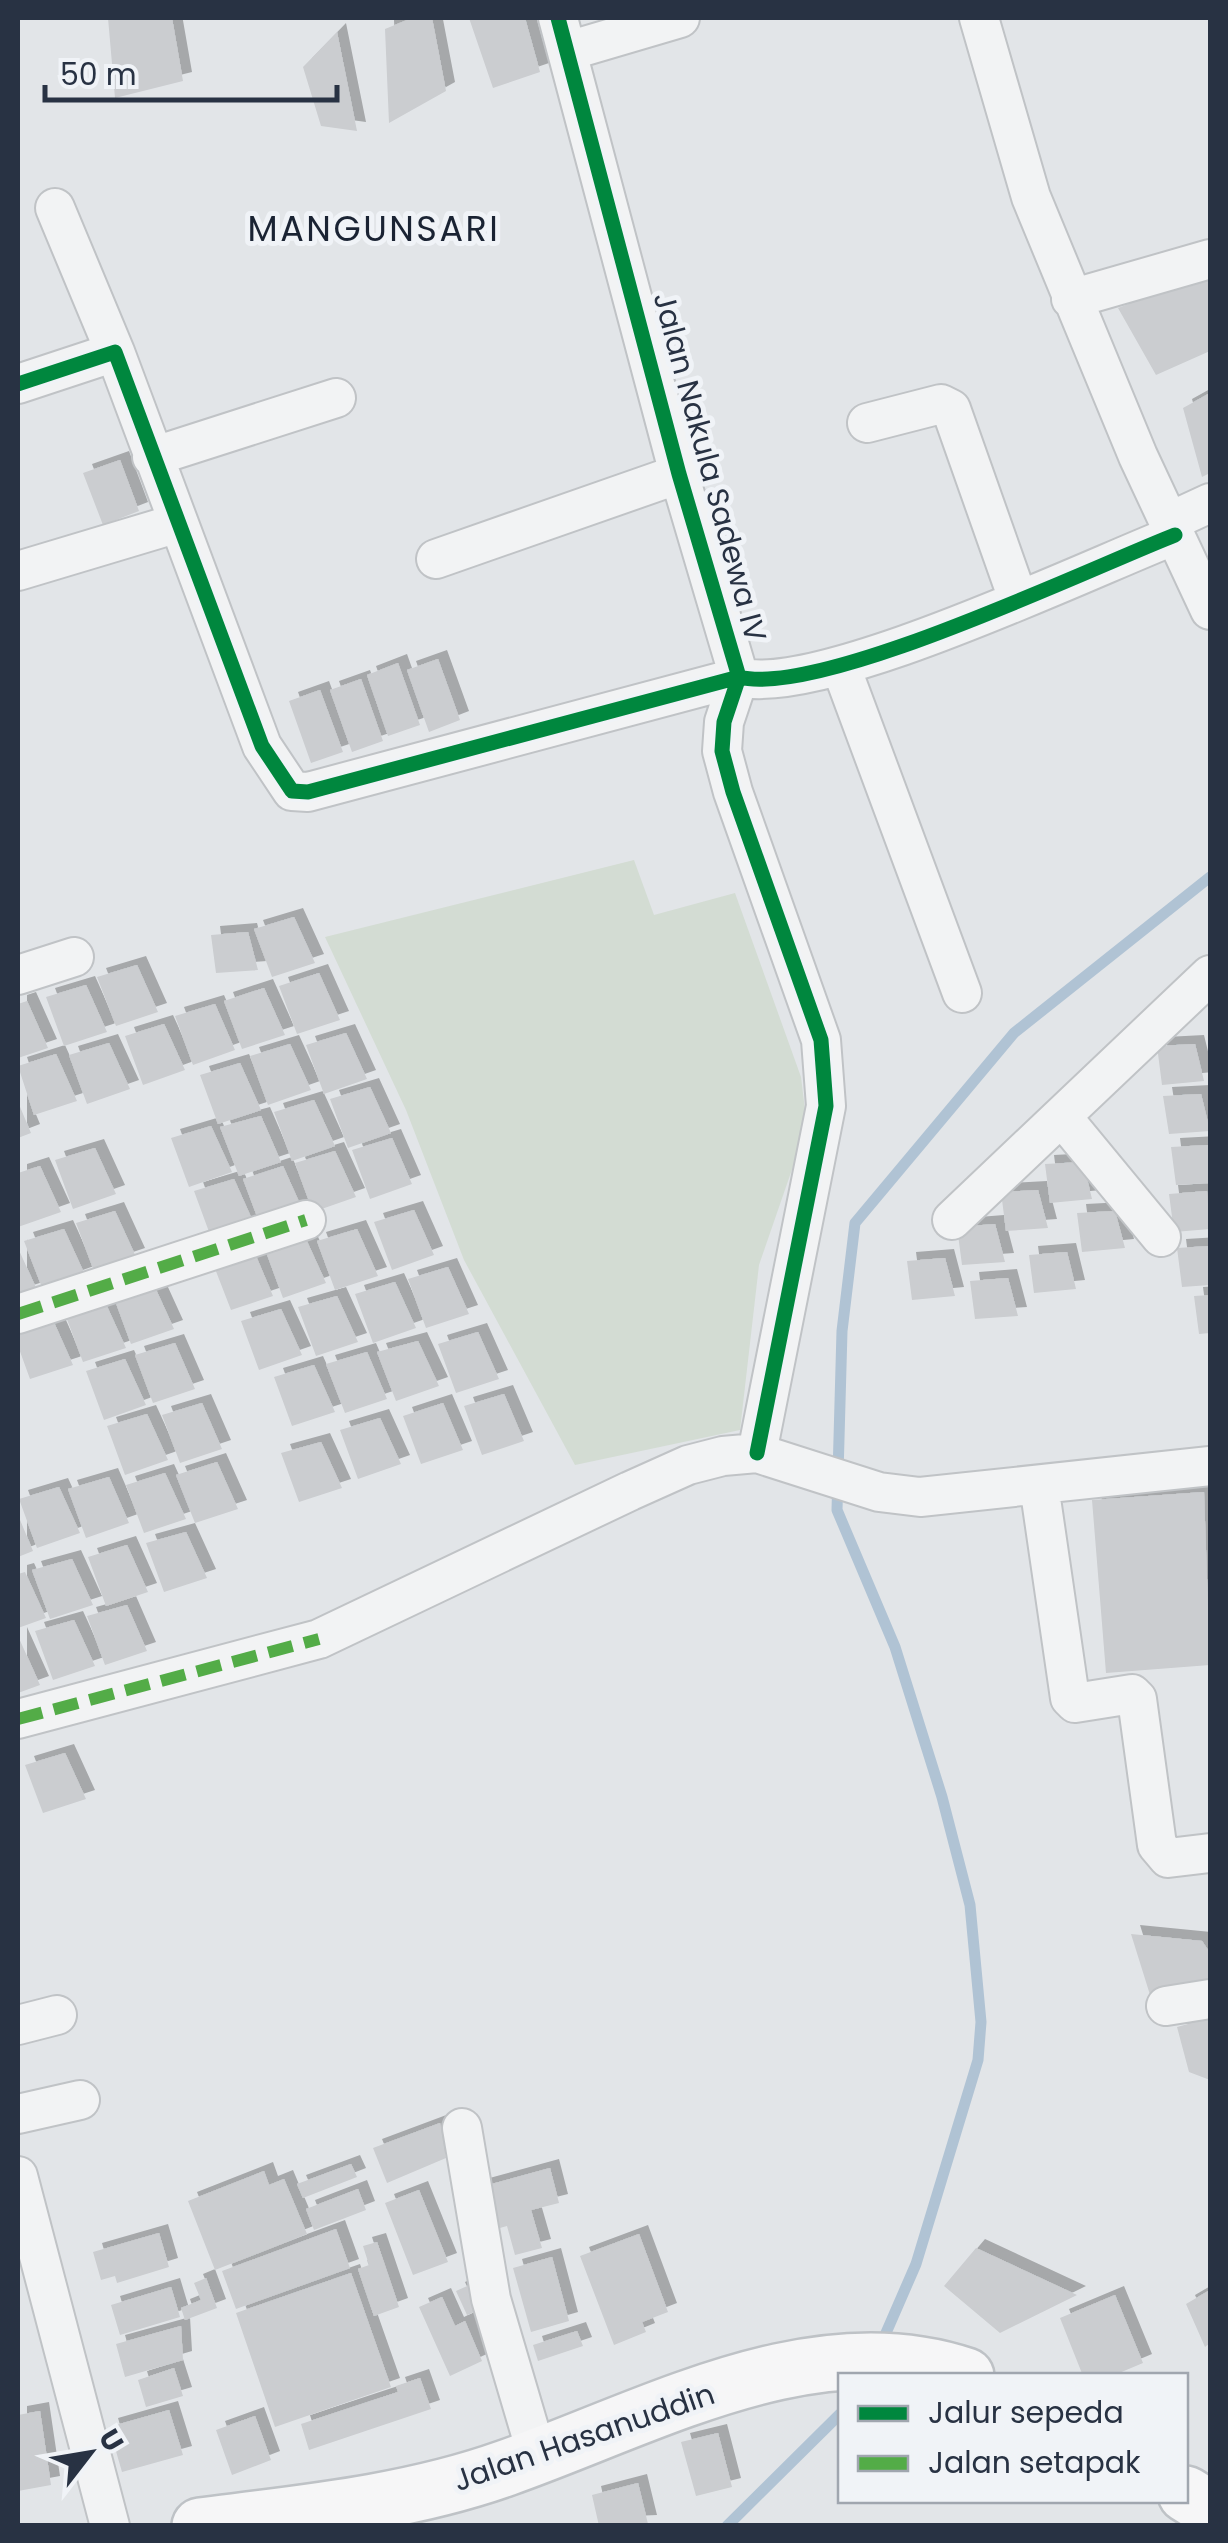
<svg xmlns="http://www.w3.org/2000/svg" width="1228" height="2543" font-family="Poppins,sans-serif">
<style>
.green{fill:#d3dcd3}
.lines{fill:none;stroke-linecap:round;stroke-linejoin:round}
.stream{stroke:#b0c3d4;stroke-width:11}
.building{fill:#cbcdd0;filter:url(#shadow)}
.street-casing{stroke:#c0c3c6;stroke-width:42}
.primary-casing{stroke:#bec2c6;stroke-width:60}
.street{stroke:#f2f3f4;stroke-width:38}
.primary{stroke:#f6f6f7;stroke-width:55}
.quiet{stroke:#53ac47;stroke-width:12;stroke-dasharray:25 12;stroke-linecap:butt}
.cycleway-casing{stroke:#f0f3f7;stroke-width:21}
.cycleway{stroke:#00873e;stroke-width:15}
.labels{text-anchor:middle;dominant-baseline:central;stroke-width:10;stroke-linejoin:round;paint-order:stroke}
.street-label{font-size:30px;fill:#283243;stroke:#f0f3f7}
.quarter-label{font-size:35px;letter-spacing:2.5px;fill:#1a2333;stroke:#f0f3f7}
</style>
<defs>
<filter id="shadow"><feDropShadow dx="9" dy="-9" stdDeviation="0" flood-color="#0004"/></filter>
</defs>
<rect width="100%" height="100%" fill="#e2e5e8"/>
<path class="green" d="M634 860 654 915 735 893 801 1077 807 1126 759 1265 740 1430 575 1465 464 1260 406 1110 325 937Z"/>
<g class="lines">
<path class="stream" d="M879 2349 916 2264 978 2060 981 2022 970 1905 942 1797 895 1647 837 1510 842 1331 855 1223 1014 1033 1210 877
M727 2526 840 2414"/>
</g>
<path class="building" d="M108 18H172L183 81 115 98Z
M412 18H432L446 91 389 123 385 29Z
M469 18H525L540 72 493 88Z
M337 32 357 131 321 126 303 67Z
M1208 274 1210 351 1156 375 1118 308Z
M1210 393V473L1202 477 1183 408Z
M120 460 139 511 103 525 83 473Z
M438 659 460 720 429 732 407 670Z
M398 663 420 725 388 736 367 675Z
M361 679 383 741 352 752 330 690Z
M320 690 343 752 311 763 289 701Z
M294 917 315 963 272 977 254 929Z
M248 932 258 970 216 973 211 935Z
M137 965 158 1012 116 1026 97 977Z
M319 973 340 1020 297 1034 279 986Z
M86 985 107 1032 64 1046 46 997Z
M264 988 285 1035 242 1049 224 1001Z
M27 1001 48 1048 18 1058V1004Z
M215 1004 235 1050 193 1065 175 1016Z
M164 1024 185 1070 143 1085 125 1036Z
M346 1033 367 1079 324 1094 306 1045Z
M109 1043 130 1089 87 1104 69 1055Z
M290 1044 311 1090 268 1105 250 1056Z
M1195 1044 1204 1081 1162 1085 1157 1046Z
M56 1054 77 1101 34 1115 18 1066Z
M240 1063 261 1110 218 1124 200 1075Z
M370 1087 391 1133 348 1148 330 1099Z
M1201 1094 1210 1131 1169 1134 1163 1096Z
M314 1100 335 1146 292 1161 274 1112Z
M18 1102 31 1133 18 1138Z
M261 1116 281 1162 239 1176 220 1127Z
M211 1126 232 1172 189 1187 171 1138Z
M392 1138 412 1184 370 1199 352 1150Z
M1208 1145 1210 1183 1176 1185 1171 1147Z
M95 1148 116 1194 73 1209 55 1160Z
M335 1151 356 1197 313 1212 295 1163Z
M1083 1162 1092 1199 1050 1203 1045 1164Z
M40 1166 61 1212 18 1227V1173Z
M283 1166 304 1213 261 1227 243 1179Z
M234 1179 255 1226 212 1240 194 1191Z
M1038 1190 1048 1228 1006 1231 1001 1192Z
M1207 1191 1210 1229 1174 1232 1169 1194Z
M414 1210 434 1255 392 1270 374 1222Z
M115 1211 136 1257 94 1271 76 1223Z
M1115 1211 1125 1248 1082 1252 1077 1213Z
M995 1224 1005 1262 962 1265 957 1227Z
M64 1229 85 1275 43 1290 24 1241Z
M357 1229 378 1276 335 1290 317 1241Z
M305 1237 326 1283 283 1298 265 1249Z
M1210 1246V1285L1182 1287 1177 1248Z
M18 1248 37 1290 18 1296Z
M253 1249 273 1296 231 1310 212 1261Z
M1067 1252 1076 1289 1034 1293 1029 1255Z
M945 1258 955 1296 912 1300 907 1261Z
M448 1267 469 1314 426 1328 408 1279Z
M1008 1278 1018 1316 975 1319 970 1281Z
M395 1282 416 1328 373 1343 355 1294Z
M153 1283 174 1329 131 1344 113 1295Z
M1210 1295V1333L1199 1334 1194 1296Z
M337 1296 358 1342 316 1356 298 1307Z
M105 1302 126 1348 83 1362 65 1314Z
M281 1309 302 1355 259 1370 241 1321Z
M52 1318 73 1365 30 1379 18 1346V1329Z
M478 1332 499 1379 456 1393 438 1344Z
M418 1341 439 1386 396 1401 377 1352Z
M175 1343 195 1389 153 1403 135 1355Z
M367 1352 387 1399 345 1413 326 1364Z
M125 1359 146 1405 104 1420 86 1371Z
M314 1365 335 1412 292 1426 274 1377Z
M504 1394 524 1441 482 1455 464 1406Z
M202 1403 222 1449 180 1463 162 1415Z
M443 1403 463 1450 421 1464 403 1416Z
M147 1414 168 1460 125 1475 107 1426Z
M380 1418 401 1464 358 1479 340 1430Z
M321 1442 342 1488 299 1502 281 1453Z
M217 1462 238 1509 195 1523 176 1475Z
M165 1473 186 1519 144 1533 126 1485Z
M109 1477 129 1523 86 1538 68 1489Z
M59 1487 80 1533 37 1548 19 1499Z
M1204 1492 1210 1665 1106 1673 1092 1500Z
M18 1515 33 1551 18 1557Z
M186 1532 207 1578 164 1592 146 1543Z
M127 1545 148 1592 106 1606 88 1557Z
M72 1559 93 1605 50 1619 32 1570Z
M25 1572 46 1618 18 1628V1574Z
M127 1605 147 1651 105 1665 87 1616Z
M74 1620 95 1666 53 1680 35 1631Z
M18 1636 40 1685 18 1693Z
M65 1753 86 1799 43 1813 25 1765Z
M1131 1934 1202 1941 1210 1953V1980L1151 1998Z
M1210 2018V2080L1189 2072 1177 2027Z
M440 2123 446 2158 387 2183 373 2148Z
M351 2164 357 2177 303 2198 297 2184Z
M550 2168 559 2203 531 2210 542 2248 515 2255 507 2226 489 2231 477 2188Z
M264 2171 269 2185 284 2179 307 2234 215 2270 188 2201Z
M358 2189 366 2210 314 2230 306 2209Z
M419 2190 448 2262 413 2275 385 2203Z
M336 2229 350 2268 236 2309 222 2271Z
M159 2233 169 2267 117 2283 115 2276 101 2280 93 2252Z
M639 2234 668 2312 642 2322 646 2332 614 2345 580 2256Z
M377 2242 399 2307 374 2316 358 2269 369 2265 363 2246Z
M976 2248 1077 2295 1000 2333 944 2286Z
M552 2257 569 2321 531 2332 513 2268Z
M351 2273 391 2387 275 2427 236 2313Z
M206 2278 217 2308 185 2320 181 2308 201 2300 194 2283Z
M474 2283 485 2308 467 2315 456 2291Z
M171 2287 180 2317 120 2335 111 2305Z
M1210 2290V2343L1205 2347 1186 2304Z
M1115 2295 1143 2363 1112 2376H1083L1060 2318Z
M442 2297 455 2326 465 2321 482 2361 450 2376 419 2307Z
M181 2326 183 2360 125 2377 116 2344Z
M577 2331 583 2346 538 2361 533 2345Z
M174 2368 183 2396 146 2407 138 2380Z
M420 2378 431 2409 309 2450 301 2424 398 2392 396 2386Z
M169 2410 183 2455 122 2472 109 2427Z
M40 2411 51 2485 18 2491V2415Z
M255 2416 271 2460 232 2475 216 2430Z
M718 2433 732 2487 696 2496 681 2442Z
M638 2483 648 2524 599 2526 592 2495Z"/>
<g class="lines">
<g class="street-casing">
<path id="street" d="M558 18 679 474 739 677 724 722 722 751 733 792 821 1040 826 1106 757 1453
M979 18 1031 197 1138 456 1210 610
M568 51 680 18
M55 208 115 352
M1071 299 1210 259
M18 384 115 352 262 746 292 791 308 792 739 677C819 698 1086 570 1175 535
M867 423 941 404 951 409 1018 599
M152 457 336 398
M1171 521 1210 503
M436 559 679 474
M18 571 178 523
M841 667 962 993
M18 975 74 957
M1062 1117 1161 1237
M952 1220 1210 975
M18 1314 306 1220
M1039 1485 1070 1698 1075 1703 1132 1694 1137 1699 1157 1845 1168 1858 1210 1853
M18 1719 319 1639 630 1491 688 1465 723 1456 757 1453 879 1492 920 1497 1210 1466
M1166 2006 1210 1999
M18 2025 57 2015
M18 2114 80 2100
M462 2128 491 2299 537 2455
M18 2176 110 2526"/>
</g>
<g class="primary-casing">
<path id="primary" d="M1186 2494 1210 2509
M200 2526C303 2513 408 2503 506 2468 648 2418 814 2324 966 2376"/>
</g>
<use href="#street" class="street"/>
<use href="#primary" class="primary"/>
<path class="quiet" d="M18 1314 306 1220
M18 1719 319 1639"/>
<g class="cycleway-casing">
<path id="cycleway" d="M558 18 679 474 739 677 724 722 722 751 733 792 821 1040 826 1106 757 1453
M18 384 115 352 262 746 292 791 308 792 739 677C819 698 1086 570 1175 535"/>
</g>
<use href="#cycleway" class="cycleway"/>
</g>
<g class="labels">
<g class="street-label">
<text transform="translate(710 467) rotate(75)">Jalan Nakula Sadewa IV</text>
<text transform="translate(584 2437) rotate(-19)">Jalan Hasanuddin</text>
</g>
<g class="quarter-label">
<text x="374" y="228">MANGUNSARI</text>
</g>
</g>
<rect width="1228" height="2543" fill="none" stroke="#283243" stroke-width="40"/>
<rect x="838" y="2373" width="350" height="130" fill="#f0f3f7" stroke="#a0a6af" stroke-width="2.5"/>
<rect x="858" y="2406" width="50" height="15" fill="#00873e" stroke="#a0a6af" stroke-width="2.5"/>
<text x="928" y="2423" font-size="30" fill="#283243">Jalur sepeda</text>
<rect x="858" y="2456" width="50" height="15" fill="#53ac47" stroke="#a0a6af" stroke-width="2.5"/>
<text x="928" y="2473" font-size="30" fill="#283243">Jalan setapak</text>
<g transform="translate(90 2453) rotate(59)" stroke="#f0f3f7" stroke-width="8" paint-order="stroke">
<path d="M0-8L18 38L0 25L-18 38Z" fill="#283243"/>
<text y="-15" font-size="28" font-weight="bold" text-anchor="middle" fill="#283243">U</text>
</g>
<path d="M45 85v15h292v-15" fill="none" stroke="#283243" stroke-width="5"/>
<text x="60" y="85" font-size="30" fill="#283243" stroke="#f0f3f7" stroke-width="8" paint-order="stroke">50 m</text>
</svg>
